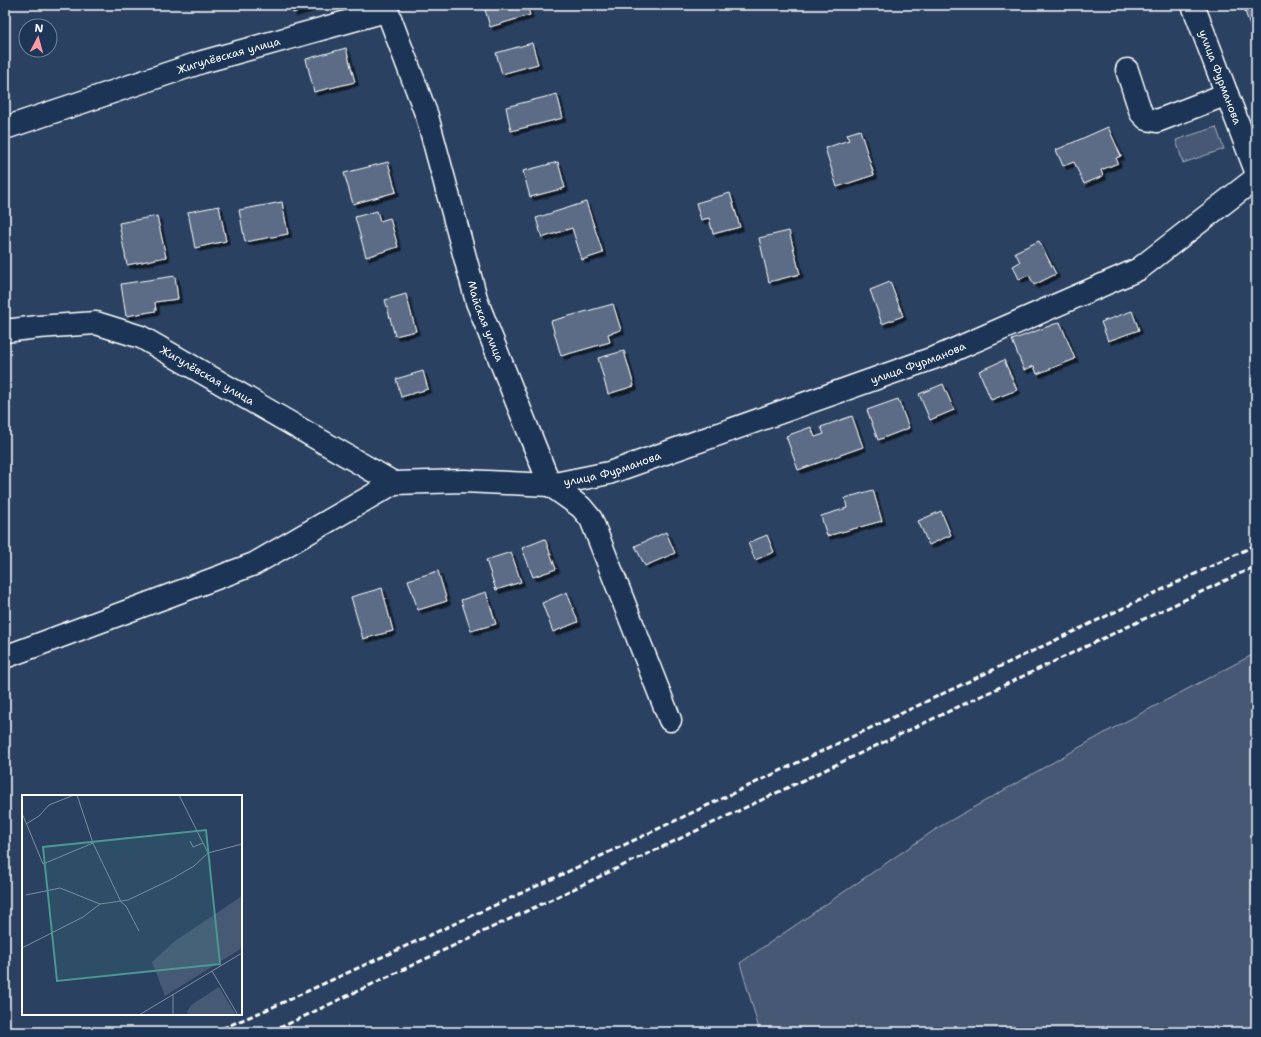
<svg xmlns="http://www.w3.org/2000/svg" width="1261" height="1037" font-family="'Shantell Sans',sans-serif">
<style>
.green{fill:#465975;stroke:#a2acba}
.building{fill:#5b6c86;stroke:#fff;filter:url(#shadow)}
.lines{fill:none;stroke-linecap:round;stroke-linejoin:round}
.minor-casing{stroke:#fff;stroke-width:25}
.minor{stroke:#1d3557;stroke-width:22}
.rail{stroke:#fff;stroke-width:3;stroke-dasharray:6 3;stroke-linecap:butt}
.labels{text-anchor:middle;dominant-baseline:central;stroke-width:3.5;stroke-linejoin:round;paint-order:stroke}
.street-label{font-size:11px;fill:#fff;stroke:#1d3557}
.inset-road{fill:none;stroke:#7f8da0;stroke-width:1}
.view{fill:#4b9892;fill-opacity:0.15;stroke:#4b9892;stroke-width:2}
.inset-edge{fill:none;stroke:#fff;stroke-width:2}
</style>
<defs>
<filter id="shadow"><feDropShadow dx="3.5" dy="3.5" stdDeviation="0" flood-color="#0009"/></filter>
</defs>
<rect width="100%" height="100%" fill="#2a4161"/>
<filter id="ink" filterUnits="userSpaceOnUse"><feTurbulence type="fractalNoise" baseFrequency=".025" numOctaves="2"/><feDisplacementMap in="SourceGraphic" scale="8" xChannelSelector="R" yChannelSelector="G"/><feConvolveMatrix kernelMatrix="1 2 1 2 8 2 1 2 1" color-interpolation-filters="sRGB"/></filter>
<g filter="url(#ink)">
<path class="green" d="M1216 127 1224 149 1183 163 1176 140Z
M1256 653V1024L1239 1032H760L740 963 939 827 1117 726Z"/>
<path class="building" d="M291 5H319L293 13Z
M527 5 530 15 490 27 484 6Z
M1243 5H1256V30L1252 32Z
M532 43 538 64 502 74 496 53Z
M346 48 355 82 314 92 306 59Z
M557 94 563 118 511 131 506 107Z
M1108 127 1121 156 1116 158 1118 163 1101 170 1103 176 1084 184 1074 162 1063 166 1056 150Z
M860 130 874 175 837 187 825 148 849 140 847 134Z
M388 162 396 192 353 204 344 173Z
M558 162 565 188 530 197 523 171Z
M730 193 740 227 713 234 709 218 701 220 696 203Z
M282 202 288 234 245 242 239 210Z
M586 202 603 253 582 260 572 228 542 238 536 218Z
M219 206 226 241 195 248 188 212Z
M377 211 380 221 390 218 398 247 366 257 355 217Z
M157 216 166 257 127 265 119 223Z
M789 231 800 274 769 282 759 238Z
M1039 241 1056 274 1034 285 1029 275 1019 279 1013 266 1020 262 1015 252Z
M175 276 178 299 155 302 156 311 126 316 121 284Z
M890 282 903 316 882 324 870 290Z
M406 294 416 331 395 336 385 300Z
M613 304 621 330 608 334 610 342 561 356 551 321Z
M1132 311 1139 330 1108 341 1101 322Z
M1060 322 1075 359 1037 374 1034 366 1024 370 1012 340Z
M624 351 634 386 608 394 598 358Z
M1004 360 1017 390 991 400 979 371Z
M423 371 428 389 401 397 396 379Z
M943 384 954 410 930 420 919 394Z
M898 399 909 428 878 440 867 410Z
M852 416 863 447 798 470 786 436 811 427 815 437 824 434 821 427Z
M873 490 882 521 827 536 821 516 847 508 845 498Z
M941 511 951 535 929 545 918 521Z
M666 532 675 553 645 566 635 546Z
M767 535 774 552 755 560 748 543Z
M545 539 556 569 533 577 522 548Z
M511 552 521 582 496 590 486 560Z
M438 571 447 601 418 610 408 580Z
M382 588 393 631 363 639 351 597Z
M486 592 496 624 471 631 461 600Z
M567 592 578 622 553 632 542 603Z"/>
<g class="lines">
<g class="minor-casing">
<g id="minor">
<path id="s1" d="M385 5 427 116 477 302 550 485"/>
<path id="s2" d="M1193 5 1256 171"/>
<path d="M1127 70 1141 113 1147 119 1157 121 1227 94"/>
<path id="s3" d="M5 128 202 62 386 11"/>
<path id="s4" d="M5 331 38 327 96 323 141 337 394 483"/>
<path d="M550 485 581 507 591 519 670 720"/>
<path id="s5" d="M5 657 254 564 394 483 464 481 550 485 609 473 942 355 1139 269 1256 178"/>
</g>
</g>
<use href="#minor" class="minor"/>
<path class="rail" d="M214 1032 273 1007 565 873 1256 545
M271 1032 1256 566"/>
</g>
</g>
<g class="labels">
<g class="street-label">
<text stroke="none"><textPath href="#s3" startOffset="235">Жигулёвская улица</textPath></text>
<text stroke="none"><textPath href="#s2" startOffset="77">улица Фурманова</textPath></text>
<text stroke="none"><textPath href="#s1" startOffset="332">Майская улица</textPath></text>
<text stroke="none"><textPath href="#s5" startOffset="972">улица Фурманова</textPath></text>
<text stroke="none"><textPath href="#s4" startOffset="215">Жигулёвская улица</textPath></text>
<text stroke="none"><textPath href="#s5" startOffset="648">улица Фурманова</textPath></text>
</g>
</g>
<g transform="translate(22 795)">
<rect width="220" height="220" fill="#2a4161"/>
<path d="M220 101V153L143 201 130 167 153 146ZM197 192 214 220H167L165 217 169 210Z" fill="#465975"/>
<path class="inset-road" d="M55 0 71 48 99 107M157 0 186 58M0 18 21 69 71 48M4 29 17 21 27 10 52 0M168 46 171 52 181 48M4 100 38 93 78 109M99 107 104 111 117 136M0 153 61 122 78 109 106 105 148 85 172 71 186 58 220 49M190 176 216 220M151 199V220M117 220 220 158"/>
<path class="view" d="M184 35 198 169 35 186 21 52Z"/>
<rect width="220" height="220" class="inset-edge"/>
</g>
<rect width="1261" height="1037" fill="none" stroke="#1d3557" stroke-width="20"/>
<rect x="10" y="10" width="1241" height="1017" fill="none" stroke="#fff" stroke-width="1.5" filter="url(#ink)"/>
<g transform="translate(38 38) rotate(6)"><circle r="19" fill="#1d3557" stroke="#77869a"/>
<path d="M0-3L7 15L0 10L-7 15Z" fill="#ff9aa2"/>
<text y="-6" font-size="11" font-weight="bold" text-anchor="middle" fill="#ffffff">N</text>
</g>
</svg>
